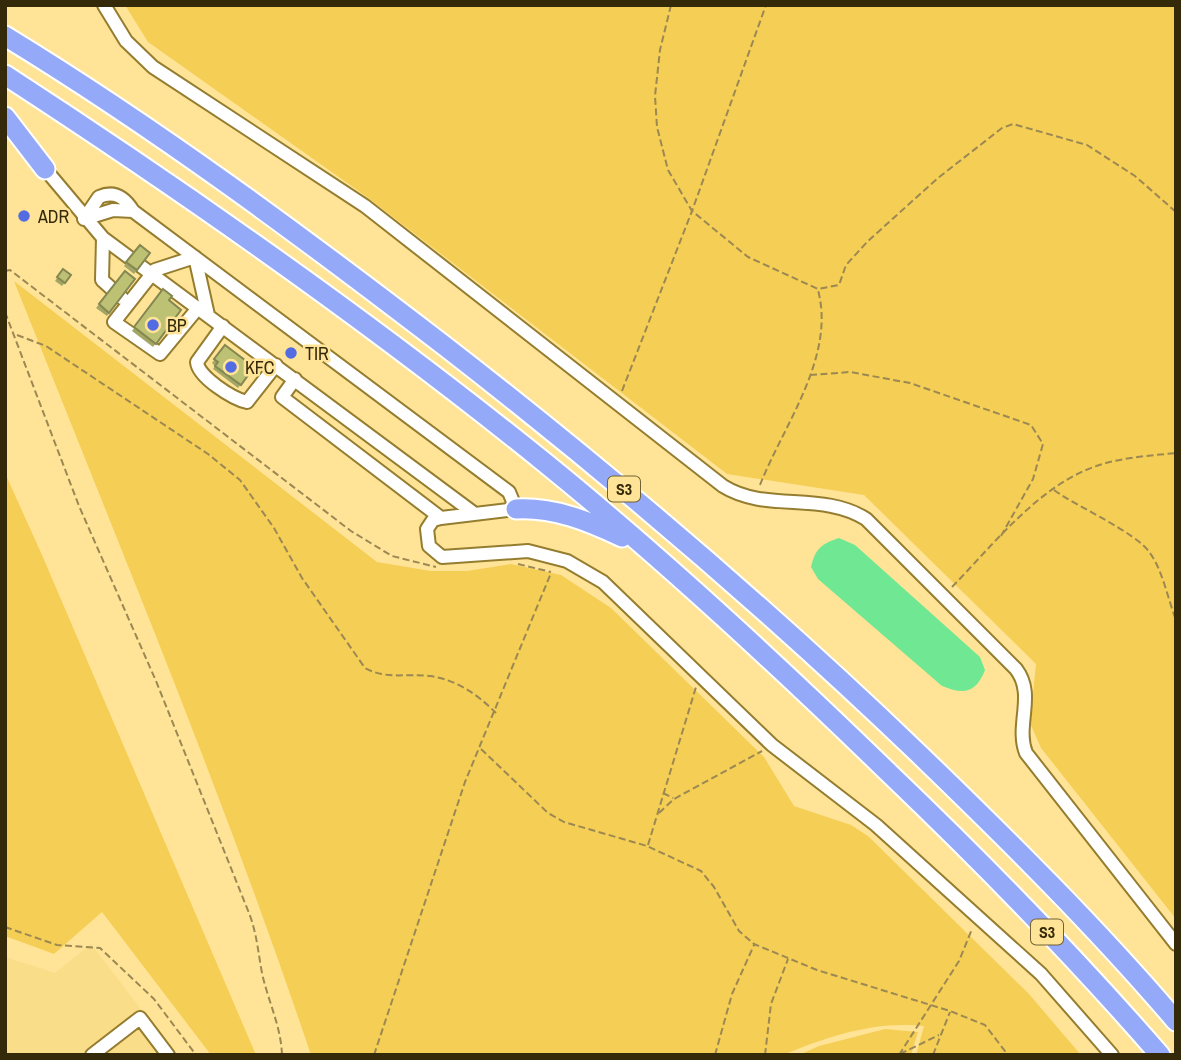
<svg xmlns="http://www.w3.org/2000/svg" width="1181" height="1060" font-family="'Archivo Narrow',sans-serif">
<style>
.built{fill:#fadd88}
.green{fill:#f5ce55}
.water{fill:#70e893}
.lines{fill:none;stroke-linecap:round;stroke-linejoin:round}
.minor-casing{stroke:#957d30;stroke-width:16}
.highway-casing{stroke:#fff;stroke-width:23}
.path{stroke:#9b8852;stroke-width:2;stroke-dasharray:7 3.5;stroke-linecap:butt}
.minor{stroke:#fff;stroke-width:12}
.highway{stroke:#94aaf8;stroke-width:19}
.wall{fill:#a3a664}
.building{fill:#bdc174;stroke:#848751;stroke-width:2}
.poi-dot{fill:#546ce2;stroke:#ffe498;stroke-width:2.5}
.labels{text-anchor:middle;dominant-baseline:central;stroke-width:5;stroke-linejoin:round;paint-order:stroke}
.shield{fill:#ffe498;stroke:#716134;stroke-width:2}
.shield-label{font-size:16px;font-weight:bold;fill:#342909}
.poi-label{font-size:18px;fill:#342909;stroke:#ffe498;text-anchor:start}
</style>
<rect width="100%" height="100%" fill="#ffe498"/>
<path class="built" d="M91 944 176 1055H5V957L55 973Z"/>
<path class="green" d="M125 5H1176V919L1041 748 1030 723 1036 664 864 495 727 474 367 197 148 42Z
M14 281 377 562 431 571H467L511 564 561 575 611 608 764 757 794 806 851 825 868 836 1029 994 1081 1055H916L924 1026C874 1021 829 1036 783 1055H311C223 793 116 538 14 281Z
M5 473 42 555 256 1055H211L102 912 54 954 5 936Z
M885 1029 918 1032 911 1055H799L819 1046Z"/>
<path class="water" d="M839 538 855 545 980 657 985 670C976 693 964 695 942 686L818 579 811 567C815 549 821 544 839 538Z"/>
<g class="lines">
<g class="minor-casing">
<path id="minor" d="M104 5 126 41 153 67 365 206 723 486C766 513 822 491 866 519L1016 669C1036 695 1015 725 1026 753L1176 944
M45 169 103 238 475 514
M84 219 99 197C115 190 125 198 133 211L509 492 516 509 441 518 282 397 295 379
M84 219 113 210 133 211
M103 238 102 280 122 298
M198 308 160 354 114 322 155 270 195 257 208 315
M223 326 197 362C198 377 233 399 247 402L276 365
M441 518 433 520 427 529 429 546 442 557 528 551 567 561 603 582 772 745 876 825 1041 974 1112 1055
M92 1055 140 1018 168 1055"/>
</g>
<g class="highway-casing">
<path id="highway" d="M5 36C159 130 304 238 446 347 611 475 769 610 919 754 1008 840 1096 927 1176 1021
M5 75C191 196 372 323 544 462 665 560 779 666 890 774 984 864 1075 957 1160 1055
M5 117 45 169
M516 509C554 507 588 521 622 537"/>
</g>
<path class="path" d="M671 5 660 50 655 96 657 127 668 170 692 211 748 257 818 289 839 285 846 265 868 241 938 178 1002 128 1013 124 1087 145 1135 176 1176 212
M5 271 10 270 351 531 392 556 436 567
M5 312 79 506 156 681 249 913C257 934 258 952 262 973 268 1001 281 1026 282 1055
M17 335 46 346 208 454 240 480 274 528 302 578 365 668C387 680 406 673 430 676 457 680 477 694 496 713
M810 375 850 372 910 383 1031 425 1043 444 1033 479 1001 536
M622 391 692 211 766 5
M760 485C783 426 836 357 818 290
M1054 490C1077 507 1136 532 1150 553 1163 571 1168 600 1176 620
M518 564 551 572
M952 587C991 547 1033 493 1086 470 1113 458 1146 456 1176 453
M481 749 548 813 564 822 647 846 701 871 714 887 739 931 754 944 817 970 950 1011 985 1025 1008 1055
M663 793 673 798
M659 813 674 799 762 751
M648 845 696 687
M5 927 57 945 100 948 154 999 196 1055
M900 1054 939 1035
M374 1055 465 782 551 573
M715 1055 732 994 754 945
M765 1055 771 1004 788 959
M899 1055 959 961 972 929
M933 1055 950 1012"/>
<use href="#minor" class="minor"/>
<use href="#highway" class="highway"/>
</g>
<path class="wall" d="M140 245 150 253 134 274 124 266Z
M63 269 71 275 62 286 55 281Z
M125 271 135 279 107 316 96 308Z
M163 289 169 300 181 310 153 347 132 331Z
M225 345 254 367 238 388 213 369 215 366 212 363Z"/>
<path class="building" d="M140 245 150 253 137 270 126 262Z
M63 269 71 275 65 283 57 277Z
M125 271 135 279 109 313 99 304Z
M163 289 172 296 169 300 181 310 156 344 134 327Z
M225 345 254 367 241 385 215 366 218 362 214 359Z"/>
<g class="poi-dot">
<circle cx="24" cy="216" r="7"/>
<circle cx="153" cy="325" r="7"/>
<circle cx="291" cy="353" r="7"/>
<circle cx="231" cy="367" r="7"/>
</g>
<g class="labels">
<g class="shield">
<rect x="608" y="476.5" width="32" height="25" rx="5"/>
<rect x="1031" y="919.5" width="32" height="25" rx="5"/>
</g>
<g class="shield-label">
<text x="624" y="489">S3</text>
<text x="1047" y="932">S3</text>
</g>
<g class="poi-label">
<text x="38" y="216">ADR</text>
<text x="167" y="325">BP</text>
<text x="305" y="353">TIR</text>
<text x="245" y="367">KFC</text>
</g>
</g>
<rect width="1181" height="1060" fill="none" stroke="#342909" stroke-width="14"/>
</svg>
